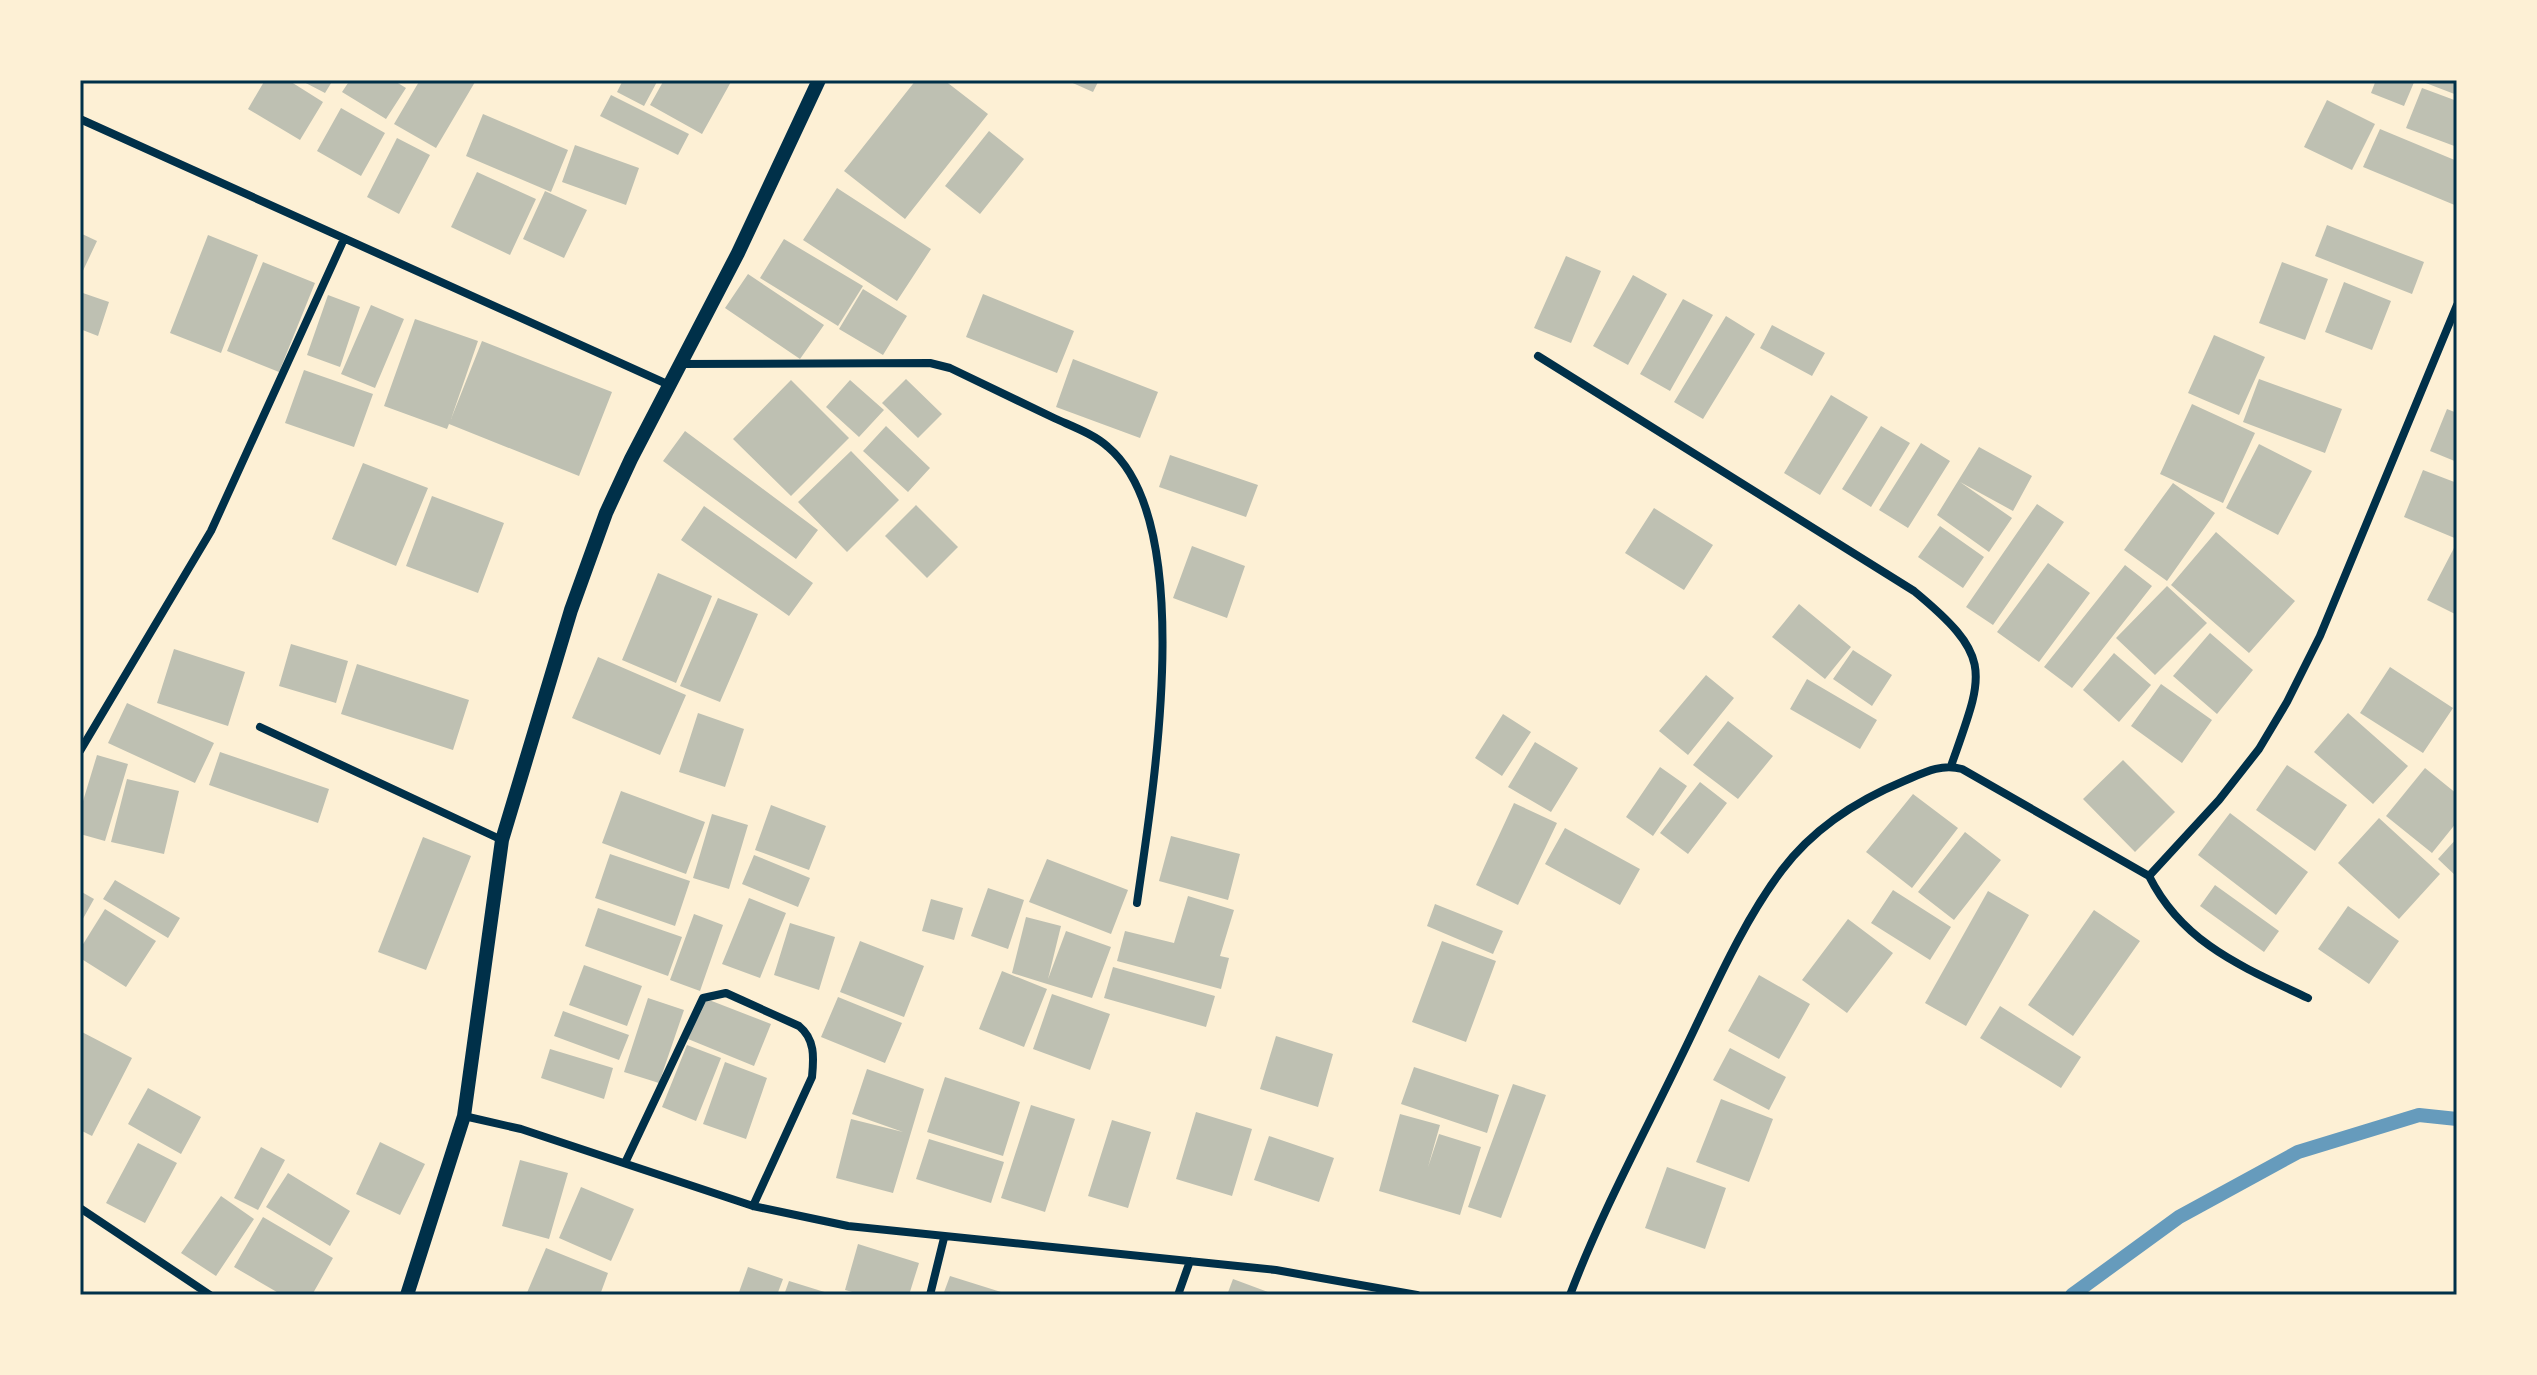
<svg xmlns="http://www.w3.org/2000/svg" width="2537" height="1375" font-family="'Nunito Sans',sans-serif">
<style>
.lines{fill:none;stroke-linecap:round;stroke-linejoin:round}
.stream{stroke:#669bbc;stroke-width:14}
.building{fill:#bec0b2}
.minor{stroke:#003049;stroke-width:8}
.tertiary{stroke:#003049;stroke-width:14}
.neatline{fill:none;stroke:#003049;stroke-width:3}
</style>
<rect width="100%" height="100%" fill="#fdf0d5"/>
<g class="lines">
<path class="stream" d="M2072 1295 2179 1217 2298 1152 2419 1115 2457 1119"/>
</g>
<path class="building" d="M265 80H288L323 102 300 140 248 109Z
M300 80H333L325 93Z
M350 80H393L406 88 386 119 342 92Z
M420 80 475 82 436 148 394 124Z
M623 80H658L644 106 617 92Z
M664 80H732L702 134 650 105Z
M916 80H944L988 114 905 219 844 171Z
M1066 80H1099L1093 92Z
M2376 80H2415L2404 106 2371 93Z
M2418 80H2457V95Z
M2422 88 2457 101V147L2406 128Z
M611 95 689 134 678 155 600 116Z
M2327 100 2375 124 2352 170 2304 147Z
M341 108 385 133 361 176 317 151Z
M483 114 568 150 551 192 466 156Z
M2380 129 2457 161V206L2363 167Z
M989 131 1024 159 980 214 945 186Z
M397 138 430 155 399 214 367 197Z
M575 145 639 168 626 205 562 182Z
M477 172 536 199 510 255 451 227Z
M837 188 931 249 897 301 803 240Z
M545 191 587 210 564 258 523 239Z
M2327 225 2424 262 2412 294 2315 256Z
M80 233 97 241 80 277Z
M208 235 258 255 221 353 170 333Z
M784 239 863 286 838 326 760 278Z
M1566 256 1601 271 1571 343 1534 328Z
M263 262 315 283 279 372 227 351Z
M2282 262 2328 279 2305 340 2259 323Z
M748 274 824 325 800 359 725 308Z
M1633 275 1667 294 1628 365 1593 346Z
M2344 282 2391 301 2372 350 2325 332Z
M863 289 907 316 883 355 839 329Z
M80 292 109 302 98 336 80 329Z
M983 294 1074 331 1057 373 966 337Z
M328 295 360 307 340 367 307 355Z
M1683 299 1713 315 1670 391 1640 374Z
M371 305 404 319 375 388 341 374Z
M1726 316 1755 334 1703 419 1674 402Z
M415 319 478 341 451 419 482 341 612 392 579 476 449 424 447 429 384 406Z
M1772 325 1825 353 1812 376 1760 348Z
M2214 335 2265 357 2239 415 2188 393Z
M1073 359 1158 392 1140 438 1056 407Z
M304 370 373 394 354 447 285 423Z
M906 379 942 414 918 438 882 403Z
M2259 379 2342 409 2325 453 2243 422Z
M791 380 849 438 791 496 733 439Z
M850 380 884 410 859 437 826 407Z
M1831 395 1868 417 1820 495 1784 473Z
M2192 404 2255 433 2223 503 2160 474Z
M2447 409 2457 413V462L2430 451Z
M886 426 930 468 908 492 863 451Z
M1881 426 1910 443 1871 507 1842 489Z
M685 431 818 530 796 559 663 461Z
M1921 443 1950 461 1908 528 1879 510Z
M2259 444 2312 471 2278 535 2226 508Z
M1979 447 2032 476 2013 511 1960 482 2012 518 1989 552 1937 515Z
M851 451 899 500 847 552 798 502Z
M1170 455 1258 485 1246 517 1159 487Z
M363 463 428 488 396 566 332 539Z
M2423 470 2457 483V539L2404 517Z
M2173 483 2215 513 2167 581 2124 550Z
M432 496 504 523 478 593 406 566Z
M2037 504 2064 522 1993 625 1966 607Z
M916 505 958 547 927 578 885 536Z
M704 506 813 583 789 616 681 540Z
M1654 508 1713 545 1684 590 1625 553Z
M1940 526 1984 557 1963 588 1918 557Z
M2216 532 2295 601 2249 653 2171 585Z
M1192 546 1245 566 1227 618 1173 598Z
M2455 546 2457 547V615L2427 600Z
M2048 563 2090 593 2039 662 1997 632Z
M2125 565 2152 586 2072 688 2044 667Z
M658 573 712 596 676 683 622 660Z
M2167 586 2207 623 2155 675 2116 638Z
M718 598 758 614 720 702 680 686Z
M1799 604 1851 647 1825 679 1772 637Z
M2210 633 2253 670 2217 714 2173 676Z
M291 644 348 661 336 703 279 686Z
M174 649 245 672 228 726 157 703Z
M1853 650 1892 675 1872 706 1833 679Z
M2114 653 2151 685 2119 722 2083 690Z
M598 657 686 695 660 755 572 718Z
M357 664 469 700 453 750 341 714Z
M2390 667 2453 708 2423 753 2360 713Z
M1706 675 1734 698 1688 755 1659 731Z
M1807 679 1877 720 1860 749 1790 709Z
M2161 684 2212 720 2182 763 2131 726Z
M127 703 214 743 195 783 108 743Z
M698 713 744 729 725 787 679 772Z
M2348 713 2408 766 2373 804 2314 752Z
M1503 714 1531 732 1502 776 1475 758Z
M1728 721 1773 756 1738 799 1693 765Z
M1535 742 1578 768 1551 812 1508 787Z
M220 752 329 789 318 823 209 785Z
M97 755 128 764 105 841 80 834V811Z
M2123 760 2175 812 2135 852 2083 799Z
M2287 765 2347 805 2315 851 2256 810Z
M1660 767 1687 786 1653 836 1626 817Z
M2425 768 2457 794V822L2432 853 2386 816Z
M127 779 179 791 164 854 111 842Z
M1700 782 1727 803 1688 854 1660 833Z
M621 791 705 822 686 874 602 843Z
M1913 794 1958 828 1912 888 1866 852Z
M1514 803 1557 823 1518 905 1476 885Z
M771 805 826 826 809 870 755 850Z
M2230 813 2308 872 2276 915 2198 855Z
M712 814 748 825 729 889 693 878Z
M2379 818 2440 874 2399 919 2338 863Z
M1565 828 1640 869 1620 905 1545 864Z
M1965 832 2001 860 1954 920 1918 892Z
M1171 836 1240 854 1228 900 1159 881Z
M423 837 471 856 426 970 378 952Z
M2457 838V877L2438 859Z
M610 854 690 881 675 926 595 898Z
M754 855 810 878 798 907 742 884Z
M1047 859 1128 890 1111 934 1029 902Z
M115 880 180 918 168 938 103 899Z
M2215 885 2279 931 2264 952 2200 906Z
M988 888 1024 900 1008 949 971 936Z
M1893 890 1951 927 1930 960 1871 923Z
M80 891 94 899 80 924Z
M1988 891 2029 915 1966 1026 1925 1003Z
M1188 896 1234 910 1220 956 1229 958 1221 989 1117 961 1125 931 1174 943Z
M749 898 786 913 760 978 722 964Z
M931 899 963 908 954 940 922 931Z
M1435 904 1503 931 1493 954 1427 926Z
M2348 906 2399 941 2369 984 2318 949Z
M598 908 682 937 668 976 585 946Z
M105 909 156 941 126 987 80 958V949Z
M2094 910 2140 941 2073 1036 2028 1005Z
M694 914 723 925 700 991 670 980Z
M1026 917 1061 926 1048 979 1066 931 1111 947 1092 998 1012 973Z
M1848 919 1893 953 1847 1013 1802 980Z
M790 923 835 937 819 990 774 975Z
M860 941 924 966 904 1017 840 992Z
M1442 941 1496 961 1466 1042 1412 1022Z
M584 965 642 986 627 1026 569 1005Z
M1113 967 1215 996 1206 1027 1104 998Z
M1002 971 1047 989 1024 1047 979 1029Z
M1759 975 1810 1004 1779 1059 1728 1031Z
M1052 994 1110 1014 1090 1070 1033 1049Z
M838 997 902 1023 885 1063 821 1037Z
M648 998 684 1010 659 1083 624 1072Z
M704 998 771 1024 754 1066 688 1039Z
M2000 1006 2081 1057 2061 1088 1980 1038Z
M563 1011 629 1035 619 1060 554 1036Z
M80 1031 132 1058 92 1136 80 1130Z
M1276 1036 1333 1054 1318 1107 1260 1089Z
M687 1045 721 1058 696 1121 662 1107Z
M1730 1048 1786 1077 1769 1110 1713 1080Z
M550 1049 613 1068 604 1099 541 1078Z
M725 1062 767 1078 746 1139 703 1124Z
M1414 1067 1499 1095 1487 1133 1401 1104Z
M867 1069 924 1089 893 1193 836 1178 851 1119 903 1132 852 1114Z
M945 1077 1020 1102 1003 1156 927 1132Z
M1513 1084 1546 1095 1501 1218 1468 1207Z
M148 1088 201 1117 181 1154 128 1124Z
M1721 1099 1773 1119 1749 1182 1696 1162Z
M1031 1105 1075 1119 1045 1212 1001 1198Z
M1196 1112 1252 1129 1232 1196 1176 1179Z
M1400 1114 1440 1125 1428 1167 1439 1134 1481 1147 1460 1215 1379 1191Z
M1112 1120 1151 1132 1128 1208 1088 1196Z
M1269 1136 1334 1158 1319 1202 1254 1180Z
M929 1139 1004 1162 991 1203 916 1179Z
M380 1142 425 1164 400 1215 356 1194Z
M138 1143 177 1163 145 1223 106 1203Z
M261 1147 285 1160 258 1210 234 1198Z
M520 1160 568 1173 549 1239 502 1226Z
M1667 1167 1726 1188 1705 1249 1645 1228Z
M288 1173 350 1211 330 1246 266 1207Z
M581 1187 634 1209 611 1261 559 1238Z
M221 1196 254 1219 216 1276 181 1253Z
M263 1217 333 1258 312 1295H282L234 1267Z
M858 1244 919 1263 909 1295H863L845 1290Z
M546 1248 608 1273 600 1295H526Z
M748 1267 783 1279 777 1295H738Z
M950 1276 1001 1292 1000 1295H943Z
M1233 1279 1276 1295H1227Z
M789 1281 831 1294V1295H784Z"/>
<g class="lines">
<path class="minor" d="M80 119 667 384
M1538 356 1914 591C1995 658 1984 672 1951 766
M679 364 930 363 950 368C984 384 1019 401 1054 418 1071 426 1094 434 1108 447 1199 524 1152 796 1137 903
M260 727 502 840
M80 751 211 531 344 239
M2149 876C2183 944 2243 967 2308 998
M464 1116 521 1129 753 1206 848 1226 1276 1270 1417 1295
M625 1163 703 998 726 993 799 1026C815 1039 814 1057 812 1077L753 1206
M80 1208 210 1295
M930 1295 944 1238
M1178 1295 1190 1261
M1570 1295C1601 1213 1643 1136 1681 1057 1712 994 1740 926 1782 870 1813 829 1858 800 1904 781 1923 773 1941 763 1962 769L2149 876 2219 800 2259 749 2287 702 2320 636 2457 305"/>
<path class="tertiary" d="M407 1295 464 1116 502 840 571 610 606 513 631 459 738 253 819 80"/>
</g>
<rect width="2537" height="1375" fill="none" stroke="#fdf0d5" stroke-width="164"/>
<rect x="82" y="82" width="2373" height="1211" class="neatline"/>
</svg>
